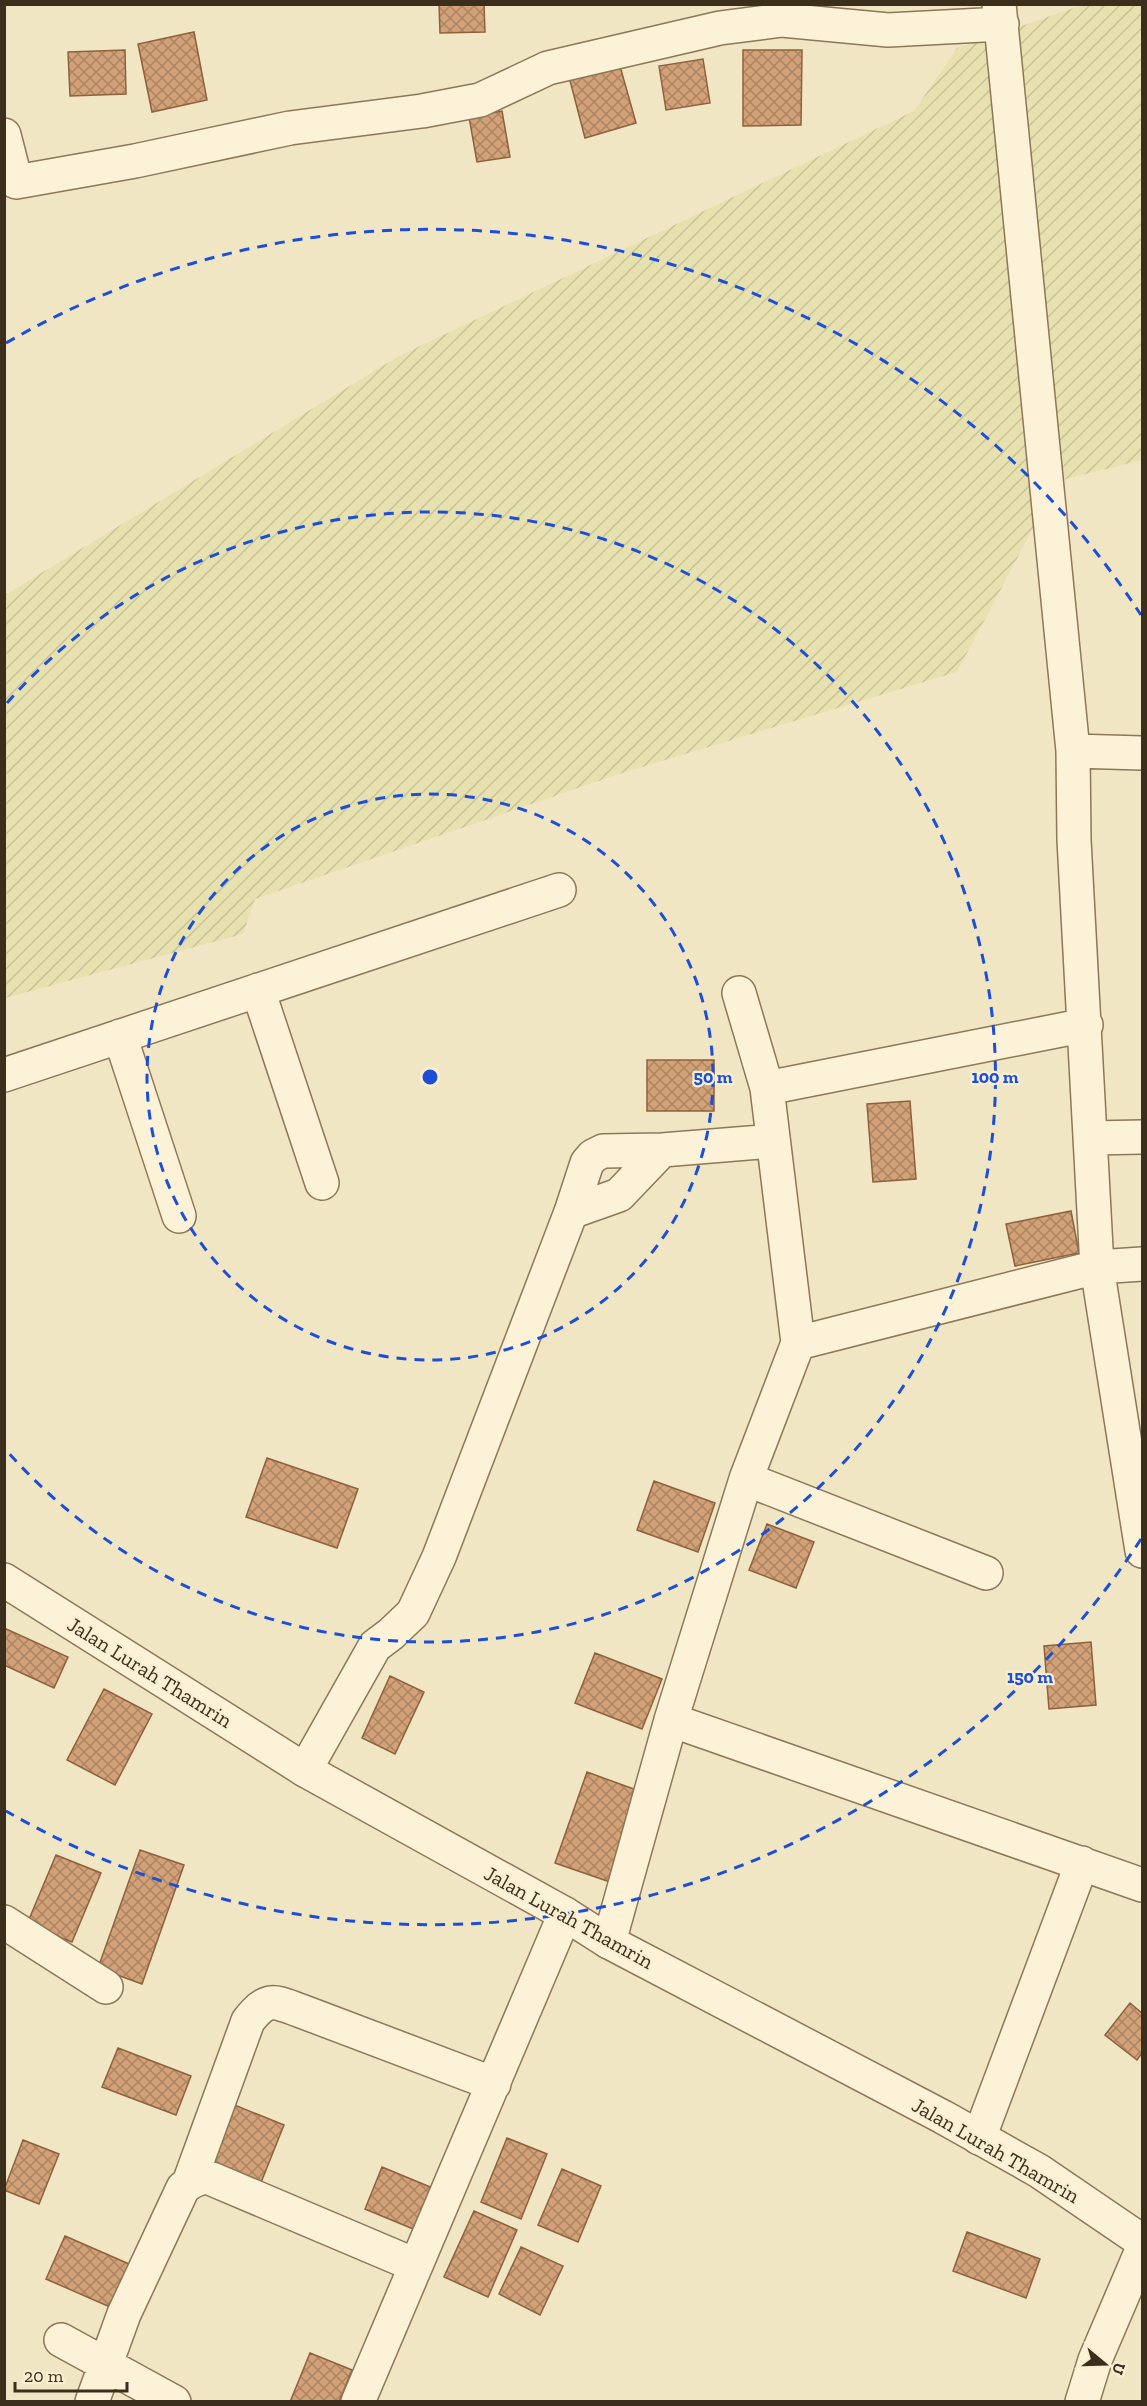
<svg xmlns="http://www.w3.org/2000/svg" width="1147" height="2406" font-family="'Zilla Slab',serif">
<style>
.farmland{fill:url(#farmland-furrows)}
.building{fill:url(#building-cross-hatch);stroke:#8e613c;stroke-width:1.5}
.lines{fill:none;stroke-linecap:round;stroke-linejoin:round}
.minor-casing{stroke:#8d7758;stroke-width:36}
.tertiary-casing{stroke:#8d7758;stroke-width:36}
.minor{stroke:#fbf2d7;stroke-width:33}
.tertiary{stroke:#fbf2d7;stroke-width:33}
.ring{fill:none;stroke:#1d4ed8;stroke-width:3;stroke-dasharray:10 8}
.labels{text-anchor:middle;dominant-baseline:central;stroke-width:4.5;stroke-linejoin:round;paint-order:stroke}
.street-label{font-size:21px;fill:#3c2e1d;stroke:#f8efd3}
.centre{fill:#1d4ed8;stroke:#f8efd3;stroke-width:3}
.ring-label{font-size:18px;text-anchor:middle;font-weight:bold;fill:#1d4ed8;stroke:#f8efd3;stroke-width:4.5;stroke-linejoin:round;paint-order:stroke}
</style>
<defs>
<pattern id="farmland-furrows" width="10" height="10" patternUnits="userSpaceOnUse" patternTransform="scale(1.5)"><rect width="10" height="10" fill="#e7e1b0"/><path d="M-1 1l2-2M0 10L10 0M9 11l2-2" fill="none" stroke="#c7c197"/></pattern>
<pattern id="building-cross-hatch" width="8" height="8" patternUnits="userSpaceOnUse" patternTransform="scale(1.5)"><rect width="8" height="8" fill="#d2a177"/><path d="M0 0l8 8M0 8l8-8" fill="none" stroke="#ac8461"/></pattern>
</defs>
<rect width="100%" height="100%" fill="#f1e6c3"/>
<path class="farmland" d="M1082 5H1142V460L1058 481 957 672 619 774 255 899 243 934 5 998V595L399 356 914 111 957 48Z"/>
<path class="building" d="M439 4H484L485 32 440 33Z
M194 32 207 100 152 112 138 44Z
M125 50 126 94 70 96 68 52Z
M743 50H802L801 125 743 126Z
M618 59 636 123 585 138 568 73Z
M703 59 710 103 666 110 659 66Z
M502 111 510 157 477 162 469 117Z
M647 1060H714V1111H647Z
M910 1101 916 1179 873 1182 867 1104Z
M1071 1211 1079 1253 1015 1266 1006 1224Z
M267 1458 358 1489 337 1548 246 1517Z
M654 1481 715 1503 698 1552 637 1530Z
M767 1524 814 1542 796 1588 749 1570Z
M4 1628 68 1657 54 1688 4 1665Z
M1091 1642 1096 1705 1049 1709 1044 1646Z
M595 1653 662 1679 642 1729 575 1703Z
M390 1676 424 1692 395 1754 362 1738Z
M104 1689 152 1714 115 1785 67 1760Z
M587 1772 642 1792 610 1882 555 1863Z
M140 1850 184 1865 142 1984 98 1968Z
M56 1855 101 1873 72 1942 27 1924Z
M1130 2003 1142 2013V2053L1137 2060 1105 2035Z
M118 2048 191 2076 176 2115 102 2087Z
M232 2104 284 2125 260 2185 209 2164Z
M507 2138 547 2154 521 2219 481 2202Z
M23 2140 59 2154 39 2204 4 2190Z
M382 2167 435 2189 418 2231 365 2209Z
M562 2169 601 2186 578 2242 538 2225Z
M474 2211 517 2230 488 2297 444 2277Z
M967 2232 1040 2259 1026 2298 953 2271Z
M65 2236 129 2264 110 2307 46 2279Z
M521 2247 563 2266 540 2315 499 2294Z
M310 2353 352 2370 339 2402H290Z"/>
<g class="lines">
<g class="minor-casing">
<path id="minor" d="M999 4 1073 751 1074 840 1097 1267 1142 1551
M4 135 16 182 135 161 290 128 422 111 480 100 548 68 720 28 782 20 888 30 1002 24
M1073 751 1142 753
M258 990 322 1183
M120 1036 179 1216
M4 1075 559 890
M767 1088 1086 1025
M1091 1138 1142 1137
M571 1212 619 1195 662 1150
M798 1343 1097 1267 1142 1264
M746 1479 986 1573
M671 1720 1142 1885
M305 1770 375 1646 391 1634 413 1613 439 1557 571 1212 587 1163 593 1156 603 1151 662 1150 773 1141
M4 1922 106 1987
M609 1942 671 1720 746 1479 798 1343 767 1088 739 993
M979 2138 1082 1863
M189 2183 248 2021C268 1996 273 2001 301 2011L494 2084
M61 2340 174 2402
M92 2402 124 2314 183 2188C192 2181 201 2175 212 2179L415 2265
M358 2402 565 1914
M1082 2402 1095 2360 1142 2250"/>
</g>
<g class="tertiary-casing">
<path id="tertiary" d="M4 1580 305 1770 565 1914 609 1942 943 2117 1039 2171 1142 2241"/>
</g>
<use href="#minor" class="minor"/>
<use href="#tertiary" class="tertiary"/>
</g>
<g class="ring">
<circle cx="430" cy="1077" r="283"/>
<path d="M7 703A565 565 0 1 1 7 1451"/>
<path d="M1141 1539A848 848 0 0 1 6 1811M6 343A848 848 0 0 1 1141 615"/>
</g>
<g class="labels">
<g class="street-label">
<text transform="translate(150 1672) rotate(32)">Jalan Lurah Thamrin</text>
<text transform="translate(569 1917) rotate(29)">Jalan Lurah Thamrin</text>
<text transform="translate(996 2150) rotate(30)">Jalan Lurah Thamrin</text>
</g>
</g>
<circle cx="430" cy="1077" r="9" class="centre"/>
<g class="ring-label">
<text x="713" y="1083">50 m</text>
<text x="995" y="1083">100 m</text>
<text x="1030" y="1683">150 m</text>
</g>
<rect width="1147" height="2406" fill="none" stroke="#3c2e1d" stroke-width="12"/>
<g transform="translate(1105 2364) rotate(109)" stroke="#f8efd3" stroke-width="4.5" paint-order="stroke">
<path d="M0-4.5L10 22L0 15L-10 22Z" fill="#3c2e1d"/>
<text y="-9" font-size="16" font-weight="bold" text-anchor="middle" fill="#3c2e1d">U</text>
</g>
<path d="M15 2382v9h112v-9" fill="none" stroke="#3c2e1d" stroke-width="3"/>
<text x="24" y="2382" font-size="18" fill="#3c2e1d" stroke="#f8efd3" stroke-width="4.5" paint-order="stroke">20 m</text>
</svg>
